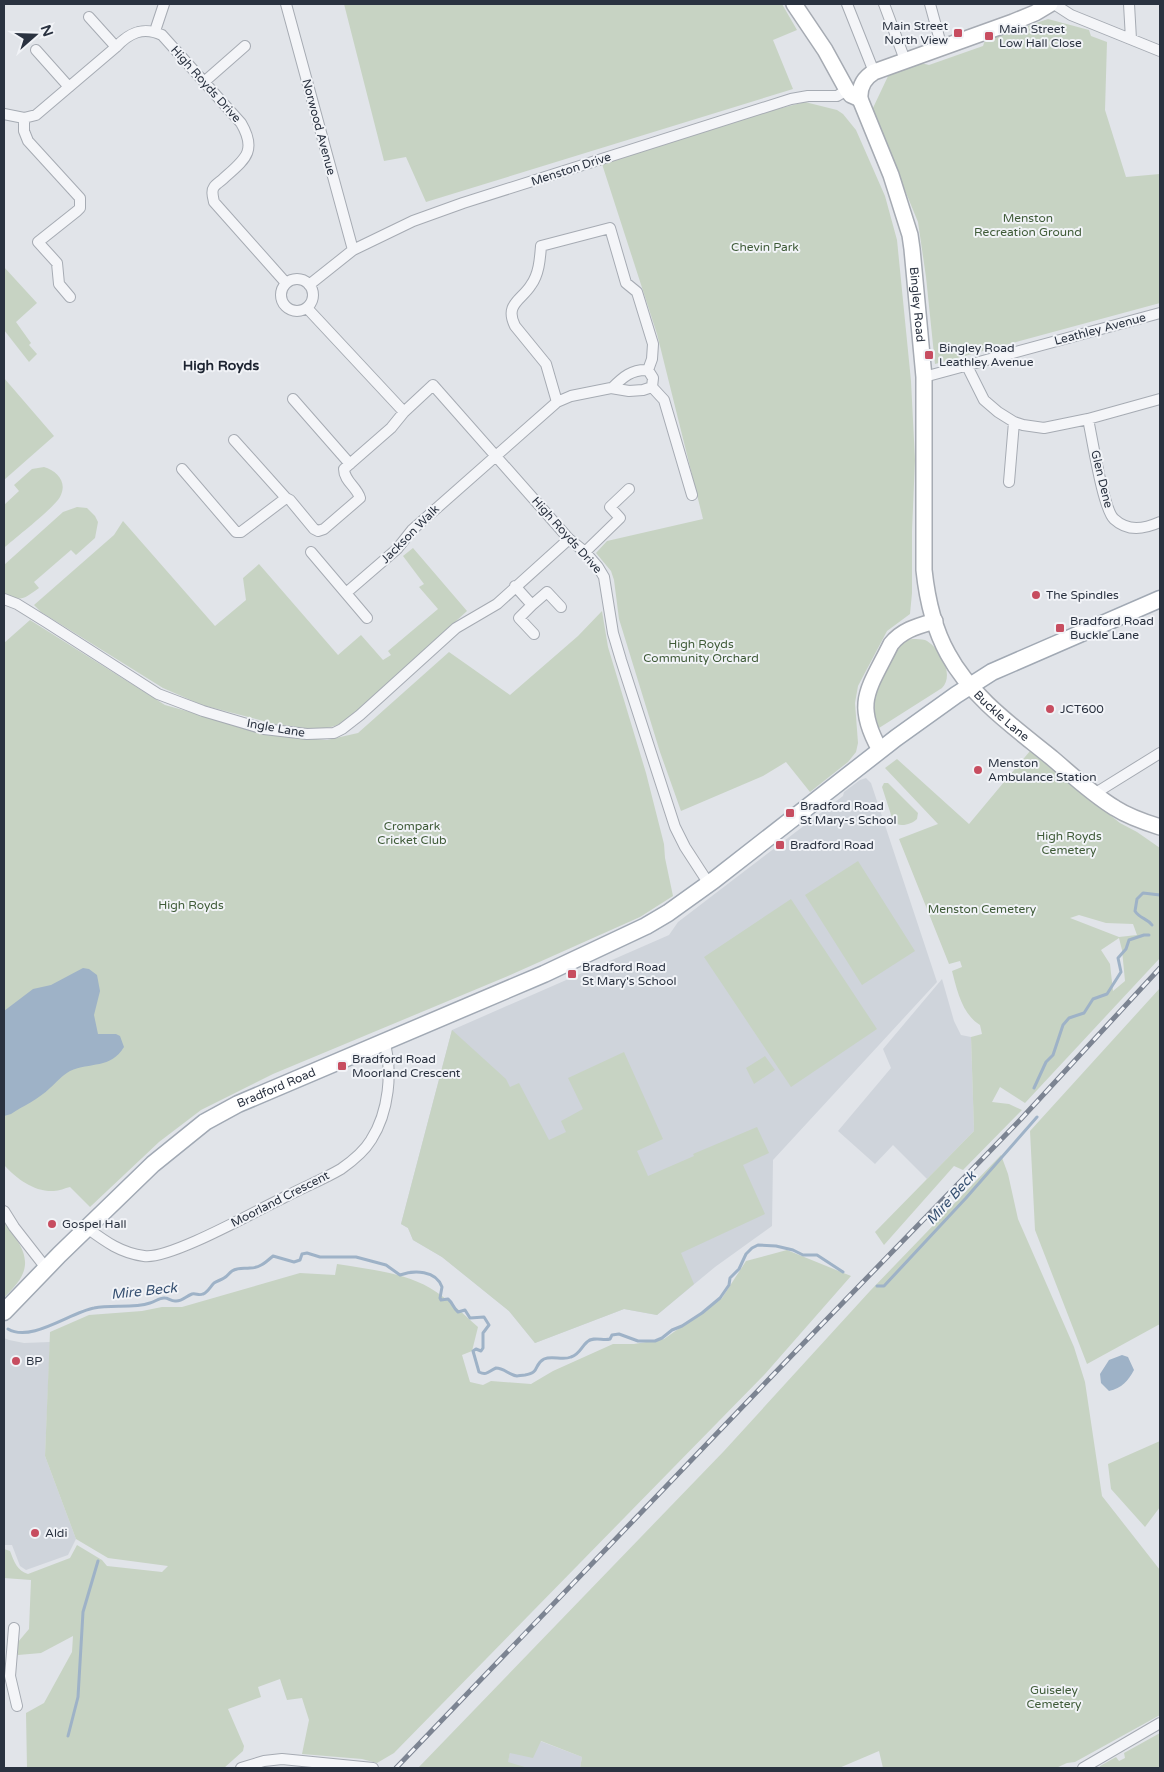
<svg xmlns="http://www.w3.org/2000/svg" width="1164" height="1772" font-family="'Varela Round',sans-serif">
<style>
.built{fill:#cfd4db}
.green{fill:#c7d3c3;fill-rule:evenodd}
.water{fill:#9eb2c7}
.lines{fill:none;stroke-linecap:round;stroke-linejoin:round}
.stream{stroke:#9eb2c7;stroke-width:3}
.street-casing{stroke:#a6abb3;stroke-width:12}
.secondary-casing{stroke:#a6abb3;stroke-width:18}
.primary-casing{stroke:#a1a9b4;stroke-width:19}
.street{stroke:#f4f5f8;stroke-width:10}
.secondary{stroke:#fff;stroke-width:15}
.primary{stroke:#fff;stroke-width:16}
.rail-casing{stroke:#7c8492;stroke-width:5}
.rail{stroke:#f1f3f7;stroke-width:3;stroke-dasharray:9;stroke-linecap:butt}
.poi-dot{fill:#c74d60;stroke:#f1f3f7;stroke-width:2}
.labels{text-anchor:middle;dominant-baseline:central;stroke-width:4;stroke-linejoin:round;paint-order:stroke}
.poi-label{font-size:12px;fill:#2a3240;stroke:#f1f3f7;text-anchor:start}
.street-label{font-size:12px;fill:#2a3240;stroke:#f1f3f7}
.park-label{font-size:12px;fill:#3f5b38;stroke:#f1f3f7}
.neighbourhood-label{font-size:14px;font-weight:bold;fill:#1d2431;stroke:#f1f3f7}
.water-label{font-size:14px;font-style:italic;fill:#375172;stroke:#f1f3f7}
</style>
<rect width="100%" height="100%" fill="#e1e4e9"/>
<path class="built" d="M866 778 871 783 937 982 773 1160 772 1226 715 1267 657 1315 624 1309 535 1343 509 1311 442 1257 413 1240 408 1228 401 1224 452 1030 669 935 678 922 843 796 844 792 860 780Z
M942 979 954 1021 961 1035 971 1037 974 1131 927 1179 893 1145 875 1164 838 1131 891 1068 883 1049Z
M4 1338 9 1340 24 1343 50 1342 45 1456 76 1539 68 1555 26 1570 20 1566 12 1545H4Z
M540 1741 582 1757 580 1768H506L510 1753Z"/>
<path class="green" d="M344 4H782L797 30 773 40 793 89 426 202 406 157 384 161Z
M1048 19 1089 30 1091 36 1107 42 1105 110 1126 177 1160 174V303L935 364 926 277 918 222 872 110 890 72 921 63 929 65 983 46 985 40Z
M805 102 837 110 843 114 856 130 885 196 897 240 911 381 915 460 912 531V593L910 614 887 631 858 686 855 703 858 743 856 752 848 762 810 792 786 762 763 776 681 811 660 752 619 619 614 580 611 571 596 553 607 541 703 519 657 334 602 164 754 115Z
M4 267 37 303 16 322 31 343 29 345 37 354 29 362 4 330Z
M4 378 54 436 4 480Z
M44 467C57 471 68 482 60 497 53 509 16 537 4 548V505L19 491 14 485 32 469Z
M77 507 87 508 95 516 98 522 95 538 76 555 71 550 34 582 39 588C23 599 23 602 4 594V565L63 512Z
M123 521 215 626 246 600 243 578 259 564 338 655 361 635 383 660 391 655 388 651 438 609 419 587 424 584 403 556 413 548 467 611 347 721 335 726 319 730 275 724 202 705 163 688 41 612 34 605 114 535Z
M602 611 608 647 646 773 664 844 665 858 673 896 640 917 508 976 273 1074 201 1110 159 1142 90 1207 70 1187C65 1188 59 1191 54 1191 34 1192 17 1179 4 1165V643L30 620 165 705 272 735 327 740 358 733 449 652 510 695 578 636Z
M913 639C917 639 921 639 925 640 940 647 955 675 942 688L879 728 873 718 872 698 898 646 905 640Z
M1030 751 1120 823 1137 832 1160 848V958L1025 1103 1000 1087 992 1102 1009 1104 1022 1110 963 1170 954 1166 884 1245 875 1232 974 1131 971 1037 982 1034 980 1025C962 1014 957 990 952 971L962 967 960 961 949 964 899 839 938 824 885 768 897 759 969 824ZM1079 915 1106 923 1133 924 1137 935 1119 937 1070 918ZM1119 938 1122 950 1125 981 1113 991 1110 964 1101 950Z
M884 783H888L918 813 917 819C911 825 898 828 893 821L882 787Z
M858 861 915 951 862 985 805 895Z
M791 899 877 1029 791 1087 704 957Z
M1160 988V1324L1087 1364 1035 1230 1030 1131Z
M452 1030 506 1079 510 1087 519 1083 549 1140 566 1132 561 1121 583 1109 568 1078 624 1052 663 1139 637 1151 648 1176 694 1156 693 1154 757 1127 769 1153 743 1165 765 1214 681 1253 694 1284 657 1315 624 1309 535 1343 509 1311 442 1257 413 1240 408 1228 401 1224Z
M765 1056 775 1070 754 1084 746 1068Z
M1001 1155 1008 1174 1018 1219 1074 1347 1085 1382 1102 1496 1160 1570V1715L1075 1762 1067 1763 1056 1768H883L879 1751 839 1768H580L582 1757 541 1741 533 1758 510 1753 508 1762 528 1768H418L724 1451 870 1291Z
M4 1221C14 1236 31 1254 23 1273 20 1282 10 1291 4 1298Z
M787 1250 851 1276 765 1374 394 1753 377 1763 362 1759 302 1754 309 1720 302 1698 287 1700 280 1679 258 1687 261 1697 228 1709 244 1746 243 1751 224 1768H27L26 1713 44 1703 72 1652 73 1636 41 1653 18 1655V1642L29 1629 31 1580 4 1578V1549L10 1551C14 1561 17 1571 28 1574L70 1558 77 1545 102 1560 107 1566 162 1572 168 1566 108 1558 76 1539 45 1456 50 1332 89 1315 142 1311 162 1307H182L300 1273 335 1275 337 1264C367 1269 403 1272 430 1288 447 1298 463 1314 478 1327L472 1351 462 1355 470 1382 483 1385 491 1381 531 1384 553 1371 613 1344H634L664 1339 722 1298 746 1261Z
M1160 1441V1507L1145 1527 1111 1489 1108 1464Z
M1160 1733V1768H1100V1766L1116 1757 1119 1761 1125 1758 1124 1753Z"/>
<path class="water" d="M83 968 89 969 97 975 100 991 94 1015 98 1034H116L120 1036 124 1047C111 1069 90 1062 70 1071 61 1076 57 1082 50 1088 39 1099 23 1106 11 1114L4 1116V1011L33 989 51 985Z
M1122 1355 1128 1357 1134 1370C1128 1381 1122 1388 1109 1391L1101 1383 1100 1374 1109 1360Z"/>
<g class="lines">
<path class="stream" d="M1152 925C1147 918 1140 919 1135 911L1137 899 1143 893 1160 895
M1034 1088 1046 1062 1053 1055 1063 1025 1069 1018 1084 1013 1093 999 1107 994 1121 972 1118 958 1126 949 1129 940 1144 935H1149
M877 1286H884L966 1198 1037 1117
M8 1329C31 1343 71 1312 94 1308 112 1304 132 1309 150 1303 155 1302 160 1297 165 1298 168 1298 171 1301 175 1301 182 1302 186 1296 192 1294 196 1293 199 1296 203 1294 208 1292 210 1287 214 1283 217 1281 221 1280 224 1278 227 1277 229 1273 232 1271 239 1267 244 1269 250 1268 260 1268 266 1262 273 1256L294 1262 300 1260 302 1254 307 1253 320 1257H356L386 1265 400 1275C414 1270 436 1270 442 1287L440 1298 441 1300 448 1299C453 1303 453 1308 458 1312L465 1310 470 1318 484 1317 489 1325 483 1333V1348L481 1351 476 1349 473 1351 479 1372C487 1376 489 1371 496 1368 504 1368 509 1375 517 1376 519 1376 522 1375 525 1375 541 1372 533 1365 544 1359 553 1355 562 1361 571 1357 580 1354 581 1347 587 1342 593 1336 603 1341 610 1339L612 1335 619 1334 638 1341H655L662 1338 672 1330 682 1326 702 1313 720 1298 729 1285 730 1278 739 1269 746 1254 752 1248 758 1245 776 1246 793 1250 803 1255H817L843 1272
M68 1736 78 1697 83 1612 98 1561"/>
<g class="street-casing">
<path id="street" d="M286 4 353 250
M847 4 874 72
M884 4 905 60
M930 4 942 48
M1054 4 1071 15 1160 51
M1129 4 1131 39
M89 17 116 47
M155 31 164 4
M36 50 69 87
M204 82 245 46
M4 114 24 118 36 115 116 47C129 33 143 26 162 35L241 123C258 152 244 160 223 179 221 181 216 184 214 187 211 191 213 197 214 202L286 283
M24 118V131L28 141 80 198V208L77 211 38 242 57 263 59 284 70 297
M281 295a16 16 0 1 1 32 0a16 16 0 1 1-32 0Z
M309 285 353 250 413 221 463 203 791 99 808 96H837L847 90
M307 308 404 412 433 385 569 539 585 552 598 567 604 577 613 633 621 660 675 827 685 847 709 884
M966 364 984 400 998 412 1014 422 1023 425 1044 428 1088 419 1160 399
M924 377 1160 313
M652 387 664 400 692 495
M293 399 350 464
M557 402 546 364 515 326C504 304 522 300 531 285 539 274 540 259 541 246L610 228 626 283 637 292 653 344 652 359 648 370
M1088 419C1092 437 1103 509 1114 519 1128 532 1144 529 1160 522
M234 440 286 498
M182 469 236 532H241L286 498 290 500 314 529 318 531 324 529 360 498C357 487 344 481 344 469L391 428 404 412
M1009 482 1014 422
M311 552 367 618
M585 552 620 518 610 507 629 489
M515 586 532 605 547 592 561 607
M346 593 397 549 412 530 557 402 571 396 611 388 629 391 643 390 652 387 653 378 648 370C632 369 623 377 612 388
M4 599 17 604 46 622 158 694 203 711 264 729 307 734 334 733 342 729 360 715 456 628 497 604 569 539
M532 605 519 618 534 634
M1094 794 1160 753
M4 1211 14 1227 46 1268
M87 1228C106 1242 121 1253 144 1256 170 1260 259 1209 287 1196 304 1187 324 1179 341 1169 351 1162 365 1150 371 1140 389 1112 393 1071 384 1041
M14 1628 10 1676 17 1706
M241 1768 264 1761 282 1759 373 1768
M1083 1768 1160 1723"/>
</g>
<g class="secondary-casing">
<g id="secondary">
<path d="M794 4 825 50 847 90 851 95 860 99"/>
<path id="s1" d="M1050 4 1035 13 1013 22 874 72C864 78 859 87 860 99L891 175 910 235 912 249 924 377V570C927 598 934 629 948 654 971 697 1015 728 1052 758 1072 775 1092 794 1115 808 1129 817 1144 822 1160 827"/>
<path d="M880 750C853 702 869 689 891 644 902 630 918 626 935 621"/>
</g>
</g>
<g class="primary-casing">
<g id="primary">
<path id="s2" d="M4 1312 59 1255 153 1164 205 1122 238 1104 544 974 646 926 668 913 714 880 896 738 956 695 992 672 1160 599"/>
</g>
</g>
<use href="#street" class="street"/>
<use href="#secondary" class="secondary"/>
<use href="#primary" class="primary"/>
<g class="rail-casing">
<path id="rail" d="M396 1768 796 1351 1021 1119 1160 968"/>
</g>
<use href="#rail" class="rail"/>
</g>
<g class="poi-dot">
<rect x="953" y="28" width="10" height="10" rx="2.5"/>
<rect x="984" y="31" width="10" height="10" rx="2.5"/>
<rect x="924" y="350" width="10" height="10" rx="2.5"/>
<circle cx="1036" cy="595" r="5"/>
<rect x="1055" y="623" width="10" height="10" rx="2.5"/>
<circle cx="1050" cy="709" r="5"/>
<circle cx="978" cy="770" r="5"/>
<rect x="785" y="808" width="10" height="10" rx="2.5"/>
<rect x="775" y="840" width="10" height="10" rx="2.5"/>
<rect x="567" y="969" width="10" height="10" rx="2.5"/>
<rect x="337" y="1061" width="10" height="10" rx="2.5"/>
<circle cx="52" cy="1224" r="5"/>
<circle cx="16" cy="1361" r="5"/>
<circle cx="35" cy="1533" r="5"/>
</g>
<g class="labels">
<g class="poi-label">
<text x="948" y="26" text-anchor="end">Main Street<tspan x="948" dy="14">North View</tspan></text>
<text x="999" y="29">Main Street<tspan x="999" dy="14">Low Hall Close</tspan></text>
<text x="939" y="348">Bingley Road<tspan x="939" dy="14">Leathley Avenue</tspan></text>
<text x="1046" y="595">The Spindles</text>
<text x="1070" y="621">Bradford Road<tspan x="1070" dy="14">Buckle Lane</tspan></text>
<text x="1060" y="709">JCT600</text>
<text x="988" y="763">Menston<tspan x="988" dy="14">Ambulance Station</tspan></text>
<text x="800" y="806">Bradford Road<tspan x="800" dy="14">St Mary-s School</tspan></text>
<text x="790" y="845">Bradford Road</text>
<text x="582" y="967">Bradford Road<tspan x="582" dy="14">St Mary's School</tspan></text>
<text x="352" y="1059">Bradford Road<tspan x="352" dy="14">Moorland Crescent</tspan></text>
<text x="62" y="1224">Gospel Hall</text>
<text x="26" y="1361">BP</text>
<text x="45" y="1533">Aldi</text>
</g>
<g class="street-label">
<text transform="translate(206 84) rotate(48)">High Royds Drive</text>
<text transform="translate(319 127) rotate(75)">Norwood Avenue</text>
<text transform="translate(571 169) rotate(-18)">Menston Drive</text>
<text stroke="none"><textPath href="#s1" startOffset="436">Bingley Road</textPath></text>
<text transform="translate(1100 329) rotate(-15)">Leathley Avenue</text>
<text transform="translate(1102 479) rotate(76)">Glen Dene</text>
<text transform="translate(410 534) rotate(-45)">Jackson Walk</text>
<text transform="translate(567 535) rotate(48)">High Royds Drive</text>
<text stroke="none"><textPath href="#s1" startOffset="872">Buckle Lane</textPath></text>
<text transform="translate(276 728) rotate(10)">Ingle Lane</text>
<text stroke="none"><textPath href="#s2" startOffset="356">Bradford Road</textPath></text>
<text transform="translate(280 1199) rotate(-27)">Moorland Crescent</text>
</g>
<g class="park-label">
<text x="1028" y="218">Menston<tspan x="1028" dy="14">Recreation Ground</tspan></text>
<text x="765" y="247">Chevin Park</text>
<text x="701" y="644">High Royds<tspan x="701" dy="14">Community Orchard</tspan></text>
<text x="412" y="826">Crompark<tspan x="412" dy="14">Cricket Club</tspan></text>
<text x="1069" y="836">High Royds<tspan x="1069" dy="14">Cemetery</tspan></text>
<text x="191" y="905">High Royds</text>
<text x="982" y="909">Menston Cemetery</text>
<text x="1054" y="1690">Guiseley<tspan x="1054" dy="14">Cemetery</tspan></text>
</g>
<g class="neighbourhood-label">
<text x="221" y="365">High Royds</text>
</g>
<g class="water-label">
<text transform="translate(951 1198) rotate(-48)">Mire Beck</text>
<text transform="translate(144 1291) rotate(-6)">Mire Beck</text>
</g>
</g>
<rect width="1164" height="1772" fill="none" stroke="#2a3240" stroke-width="10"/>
<g transform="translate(35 35) rotate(70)" stroke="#f1f3f7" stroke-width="4" paint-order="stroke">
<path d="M0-4L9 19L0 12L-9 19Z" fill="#2a3240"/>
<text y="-8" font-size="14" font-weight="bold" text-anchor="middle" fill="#2a3240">N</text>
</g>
</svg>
